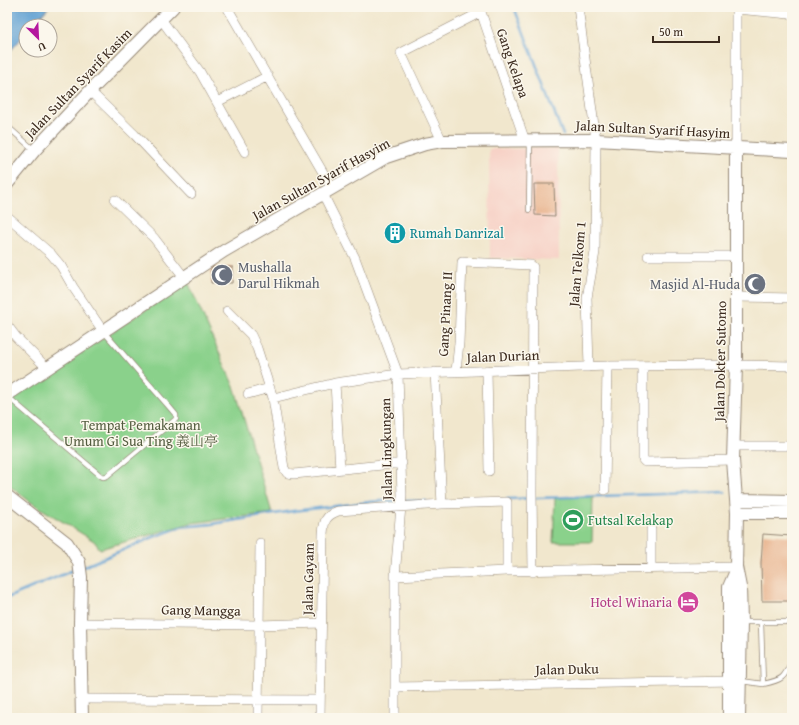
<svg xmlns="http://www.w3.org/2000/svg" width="799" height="725" font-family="'Gentium Book Plus','Noto Serif SC',serif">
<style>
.built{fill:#f7d1c6}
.green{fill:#8ad18b;stroke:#627e54}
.water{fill:#61a1d3;stroke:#4e6678}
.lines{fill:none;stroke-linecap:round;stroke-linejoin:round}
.stream{stroke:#61a1d3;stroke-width:2.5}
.building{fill:#e7ae86}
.lane-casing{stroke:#968876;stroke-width:6}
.street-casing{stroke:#968876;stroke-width:10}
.secondary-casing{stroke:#968876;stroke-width:14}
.lane{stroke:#fff;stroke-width:4.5}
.street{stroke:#fff;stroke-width:9}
.secondary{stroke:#fff;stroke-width:12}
.labels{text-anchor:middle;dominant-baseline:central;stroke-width:3;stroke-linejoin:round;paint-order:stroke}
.street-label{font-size:14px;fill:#3b2a1e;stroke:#fbf7ec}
.culture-label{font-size:14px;fill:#0d838f;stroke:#fbf7ec;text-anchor:start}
.worship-label{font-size:14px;fill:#5b616d;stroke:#fbf7ec;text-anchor:start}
.park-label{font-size:14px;fill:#535c3f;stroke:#fbf7ec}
.leisure-label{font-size:14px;fill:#27864d;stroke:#fbf7ec;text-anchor:start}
.hotel-label{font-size:14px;fill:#b23c85;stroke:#fbf7ec;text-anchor:end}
</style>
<rect width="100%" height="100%" fill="#fbf7ec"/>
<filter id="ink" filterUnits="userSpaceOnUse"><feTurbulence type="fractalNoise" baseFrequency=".025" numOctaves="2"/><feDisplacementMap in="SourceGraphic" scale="8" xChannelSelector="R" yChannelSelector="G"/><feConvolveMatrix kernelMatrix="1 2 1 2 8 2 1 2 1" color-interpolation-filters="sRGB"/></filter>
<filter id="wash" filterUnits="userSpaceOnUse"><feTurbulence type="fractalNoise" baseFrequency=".012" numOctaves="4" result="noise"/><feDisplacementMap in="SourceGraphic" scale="16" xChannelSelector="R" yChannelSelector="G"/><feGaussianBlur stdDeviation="0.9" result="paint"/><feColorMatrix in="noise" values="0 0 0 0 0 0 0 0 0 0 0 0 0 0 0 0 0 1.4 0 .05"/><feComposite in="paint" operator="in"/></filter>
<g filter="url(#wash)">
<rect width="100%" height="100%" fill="#f1e7cd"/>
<path class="built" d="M558 148 559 260 490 258 489 149Z"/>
<path class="green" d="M188 282 235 389 272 513 191 523 100 549 94 541 32 503 7 484V401Z
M593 497 592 542H553L555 498Z"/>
<path class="water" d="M7 7H49L32 26H26V33L7 55Z"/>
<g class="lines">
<path class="stream" d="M514 7 563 135
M507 499 725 492
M83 567 151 538 181 527 212 524 293 511 378 501H426
M7 598 76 569"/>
</g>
<g id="blocks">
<path class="building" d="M534 184H554L555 216 535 215Z
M400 227 402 234 390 238 388 232Z
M213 267H233L232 283H211V269Z
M763 534 792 536V601H762L761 563Z"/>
</g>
</g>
<g filter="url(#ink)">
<use href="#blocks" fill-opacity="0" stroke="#968876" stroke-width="1"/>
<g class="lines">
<g class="lane-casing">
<path id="lane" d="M7 126 34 150
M529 210 530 141
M7 396 101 476 103 477 107 476 176 419V415L171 409 104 332
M742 622H792
M741 681 763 684 761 623
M763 684C783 680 784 678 792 661"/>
</g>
<g class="street-casing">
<path id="street" d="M227 7 332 188
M578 7 596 140 595 252 587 298 589 367
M736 7V148
M736 9 790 14 791 7
M161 19 200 72 245 152
M90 91 135 135 191 194
M217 102 268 76
M442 141 401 53 481 12 525 141
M323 194 355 258 398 374 402 495 395 576V718
M115 200 154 238 184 277
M7 216 51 254 61 266 73 287 103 331
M648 256H737
M736 297 792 298
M227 311 251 335 257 348 273 398 284 468 287 473 294 474 402 463
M7 325 16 337 48 369
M643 367V460L645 462 733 460
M487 370 489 471
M456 371 459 343 462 262 531 265 533 267 532 492 533 572
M435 372 442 504
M335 383 340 470
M248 394 270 388
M273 398 335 383 398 374 607 366 736 365 792 366
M734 446H786L792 445
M605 490 607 366
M651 529V568
M395 576 507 571 736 567
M80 623 259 625 321 623
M395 687 735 681
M81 699 320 700
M258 718 260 543
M320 718 323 534C324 521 325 516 338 511L442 504 507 502V571"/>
</g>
<g class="secondary-casing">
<path id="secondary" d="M736 148V365L733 460 737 513 736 567 740 587 741 622 739 718
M7 184 34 151 90 91 173 7
M7 395 224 251 386 157 425 144 442 141 596 140 792 151
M7 496 67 543 79 562 81 577 80 623 82 718
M737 500 792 501
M737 513H792
M729 718V587L736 571"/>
</g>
<use href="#lane" class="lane"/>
<use href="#street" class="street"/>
<use href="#secondary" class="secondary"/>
</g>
</g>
<defs>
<g id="building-disc" transform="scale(1.15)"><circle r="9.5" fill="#0f9aa8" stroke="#fbf7ec"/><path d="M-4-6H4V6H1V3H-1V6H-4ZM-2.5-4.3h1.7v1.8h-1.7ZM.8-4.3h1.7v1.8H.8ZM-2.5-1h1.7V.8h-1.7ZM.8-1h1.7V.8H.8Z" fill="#fff"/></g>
<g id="mosque-disc" transform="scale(1.15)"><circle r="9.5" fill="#6b7280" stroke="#fbf7ec"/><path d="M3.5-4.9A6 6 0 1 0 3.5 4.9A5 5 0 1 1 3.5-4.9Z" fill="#fff"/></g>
<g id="stadium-disc" transform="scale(1.15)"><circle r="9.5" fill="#2e9e5b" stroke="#fbf7ec"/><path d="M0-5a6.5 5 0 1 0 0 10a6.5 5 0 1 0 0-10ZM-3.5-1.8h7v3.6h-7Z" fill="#fff"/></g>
<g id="hotel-disc" transform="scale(1.15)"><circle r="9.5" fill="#d1479c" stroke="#fbf7ec"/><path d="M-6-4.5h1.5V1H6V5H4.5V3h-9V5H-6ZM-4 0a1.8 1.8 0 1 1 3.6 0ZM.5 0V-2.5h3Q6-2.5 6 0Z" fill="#fff"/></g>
</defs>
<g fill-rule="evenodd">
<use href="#building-disc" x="395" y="233"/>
<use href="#mosque-disc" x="222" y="275"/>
<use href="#mosque-disc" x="755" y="284"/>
<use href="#stadium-disc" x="573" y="520"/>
<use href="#hotel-disc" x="688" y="602"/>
</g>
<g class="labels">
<g class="street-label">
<text transform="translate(513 63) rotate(71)">Gang Kelapa</text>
<text transform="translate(78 83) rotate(-46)">Jalan Sultan Syarif Kasim</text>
<text transform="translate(653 129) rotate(3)">Jalan Sultan Syarif Hasyim</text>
<text transform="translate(321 179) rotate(-29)">Jalan Sultan Syarif Hasyim</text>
<text transform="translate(577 264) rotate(-85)">Jalan Telkom 1</text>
<text transform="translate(445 314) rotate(-87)">Gang Pinang II</text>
<text transform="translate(503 356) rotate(-2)">Jalan Durian</text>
<text transform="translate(720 361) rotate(-89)">Jalan Dokter Sutomo</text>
<text transform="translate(386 449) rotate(-91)">Jalan Lingkungan</text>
<text transform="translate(308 579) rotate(-89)">Jalan Gayam</text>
<text transform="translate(201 610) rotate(1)">Gang Mangga</text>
<text transform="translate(567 669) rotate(-1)">Jalan Duku</text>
</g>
<g class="culture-label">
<text x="410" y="233">Rumah Danrizal</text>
</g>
<g class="worship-label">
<text x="238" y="267">Mushalla<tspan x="238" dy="16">Darul Hikmah</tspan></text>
<text x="740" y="284" text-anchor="end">Masjid Al-Huda</text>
</g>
<g class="park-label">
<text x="141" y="425">Tempat Pemakaman<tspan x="141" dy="16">Umum Gi Sua Ting 義山亭</tspan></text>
</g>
<g class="leisure-label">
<text x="588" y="520">Futsal Kelakap</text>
</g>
<g class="hotel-label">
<text x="672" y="602">Hotel Winaria</text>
</g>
</g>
<rect width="799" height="725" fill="none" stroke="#fbf7ec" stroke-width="24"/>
<g transform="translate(38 38) rotate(156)"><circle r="19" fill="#fbf7ec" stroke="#aea59a"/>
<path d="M0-3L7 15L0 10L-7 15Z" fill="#b5179e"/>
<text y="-6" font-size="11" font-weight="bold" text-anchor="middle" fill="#3b2a1e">U</text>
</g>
<path d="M653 36v6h66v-6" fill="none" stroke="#3b2a1e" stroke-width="2"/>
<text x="659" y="36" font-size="12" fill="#3b2a1e" stroke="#fbf7ec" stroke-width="3" paint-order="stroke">50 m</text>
</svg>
